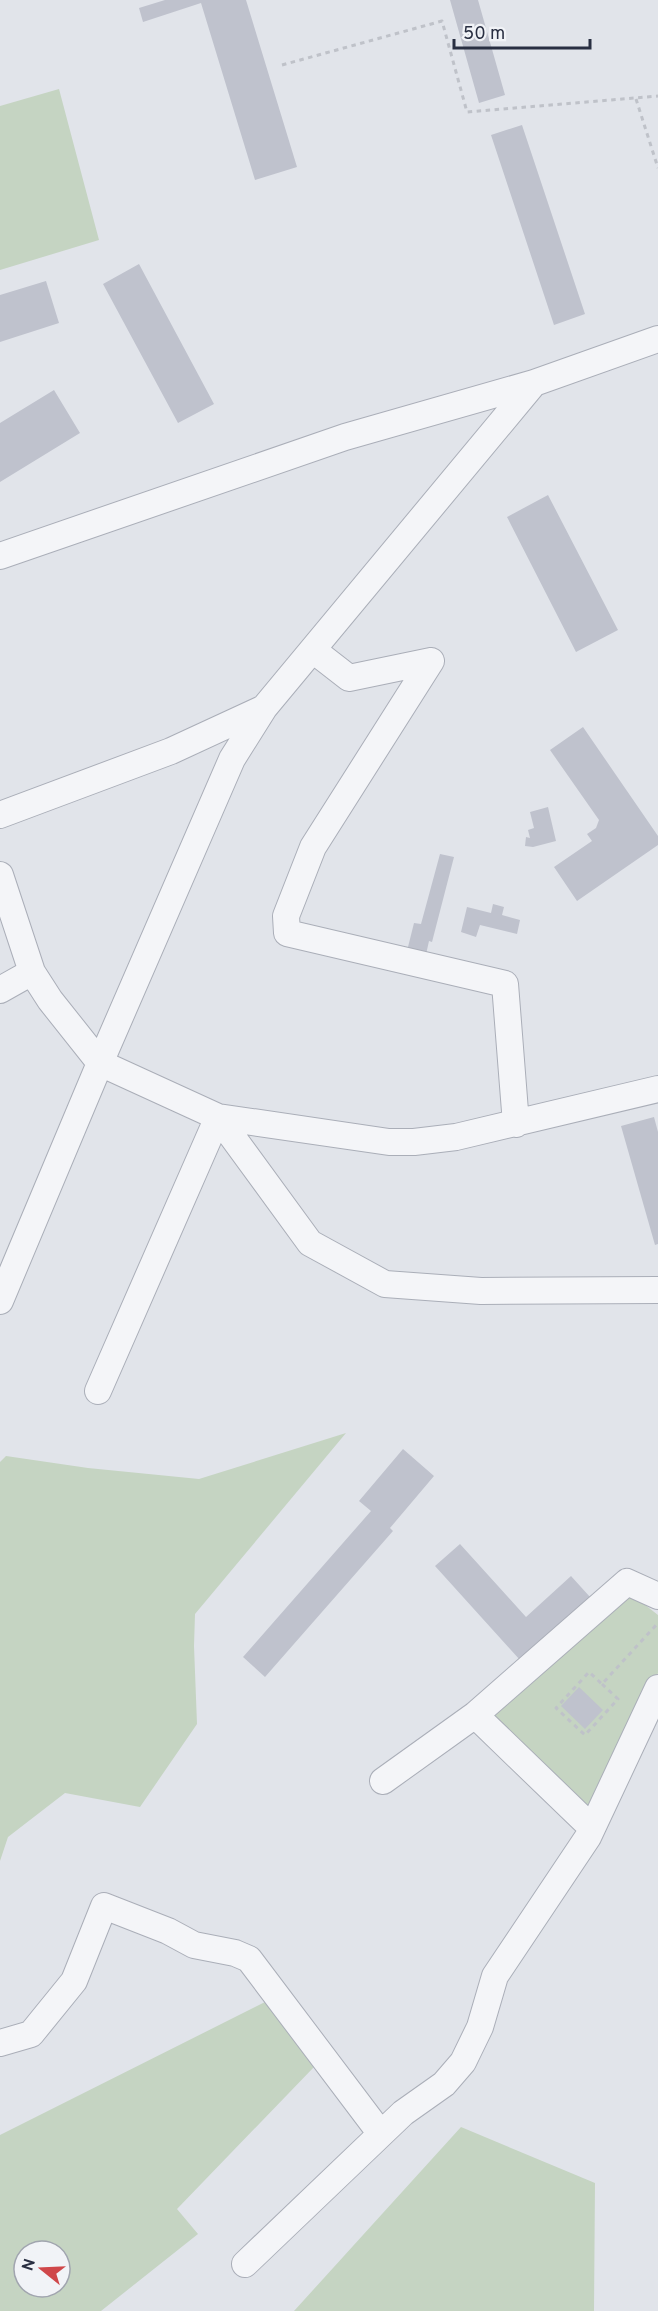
<svg xmlns="http://www.w3.org/2000/svg" width="658" height="2311" font-family="Overpass,sans-serif">
<style>
.green{fill:#c5d4c2;fill-rule:evenodd}
.building{fill:#bfc2cd}
.lines{fill:none;stroke-linecap:round;stroke-linejoin:round}
.minor-casing{stroke:#aaaeb8;stroke-width:28}
.path{stroke:#bfc2c9;stroke-width:3;stroke-dasharray:4.5 4.5;stroke-linecap:butt}
.minor{stroke:#f4f5f8;stroke-width:26}
</style>
<rect width="100%" height="100%" fill="#e1e4ea"/>
<path class="green" d="M59 89 99 240 0 270V106Z
M346 1433 195 1614 194 1646 197 1724 140 1807 65 1793 8 1837 0 1861V1462L6 1456 88 1468 199 1479Z
M626 1590 658 1615V1673L591 1813 489 1715Z
M269 2000 314 2067 177 2209 198 2234 101 2311H0V2135ZM24 2251H60V2287H24Z
M461 2127 595 2183 594 2311H294Z"/>
<path class="building" d="M165 0H246L297 167 255 180 201 3 143 22 139 8Z
M450 0H478L505 95 479 103Z
M522 125 585 314 554 325 491 135Z
M139 264 214 404 178 423 103 284Z
M46 281 59 323 0 342V295Z
M54 390 80 433 0 482V423Z
M548 495 618 630 576 652 507 517Z
M583 727 658 836V845L577 901 554 867 592 841 587 834 596 828 599 820 550 750Z
M548 807 556 841 533 847 525 846 526 837 530 838 528 830 534 828 530 812Z
M440 854 454 857 432 942 429 941 425 959 406 955 414 923 421 924Z
M493 904 504 907 502 915 520 920 517 934 480 925 476 937 461 932 467 907 491 913Z
M654 1117 658 1132V1244L655 1245 621 1126Z
M403 1449 434 1476 390 1528 393 1531 265 1677 243 1657 371 1511 359 1501Z
M460 1544 526 1617 571 1576 590 1597 520 1660 435 1566Z
M579 1687 603 1710 585 1729 561 1706Z"/>
<g class="lines">
<g class="minor-casing">
<path id="minor" d="M0 556 345 437 534 383 658 339
M313 650 349 678 431 661
M431 661 313 847 286 916 287 933 505 984 516 1124
M0 815 171 751 264 708
M0 875 32 972 50 1000 100 1063 218 1117 389 1142H414L456 1137 658 1089
M0 990 32 972
M218 1117 310 1243 385 1284 481 1291 658 1290
M0 1301 100 1063 232 759 264 708 534 383
M98 1391 218 1117
M475 1715 592 1828
M383 1781 475 1715 627 1582 658 1596
M0 2043 31 2034 74 1981 104 1906 168 1931 194 1945 235 1953 249 1959 381 2134
M245 2264 403 2113 444 2084 463 2062 480 2027 495 1976 588 1837 658 1688"/>
</g>
<path class="path" d="M282 65 442 21 467 112 658 96
M636 99 658 168
M602 1684 618 1699 585 1735 556 1708 589 1672 602 1684 658 1623"/>
<use href="#minor" class="minor"/>
</g>
<g transform="translate(42 2269) rotate(288)"><circle r="28" fill="#f1f3f7" stroke="#a1a5af" stroke-width="1.5"/>
<path d="M0-4.5L10 22L0 15L-10 22Z" fill="#cf474a"/>
<text y="-9" font-size="16" font-weight="bold" text-anchor="middle" fill="#292f42">N</text>
</g>
<path d="M454 39v9h136v-9" fill="none" stroke="#292f42" stroke-width="3"/>
<text x="463" y="39" font-size="18" fill="#292f42" stroke="#f1f3f7" stroke-width="4.5" paint-order="stroke">50 m</text>
</svg>
